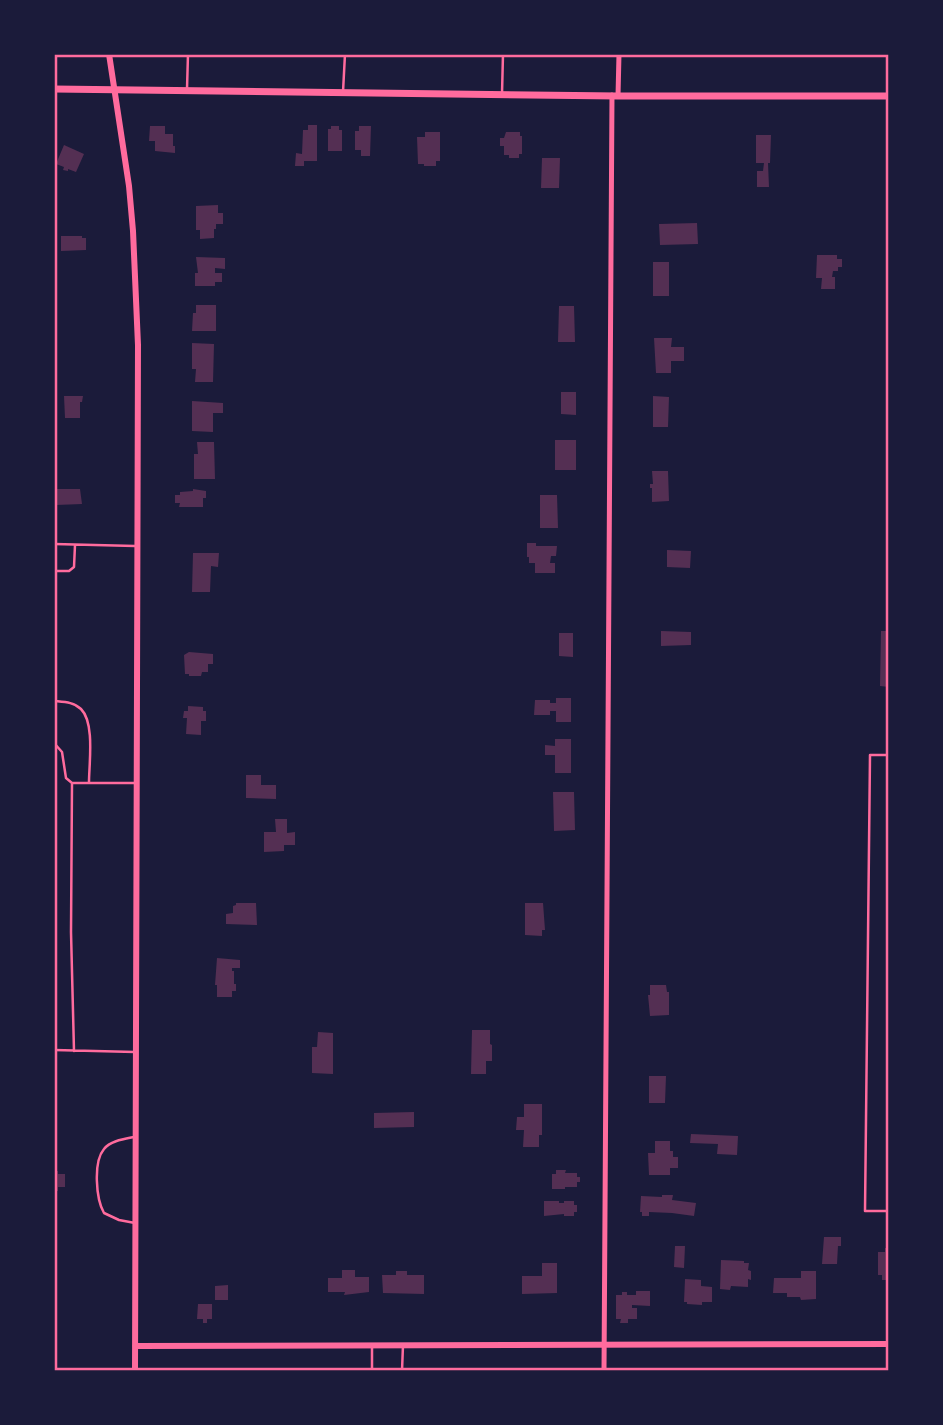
<svg xmlns="http://www.w3.org/2000/svg" width="943" height="1425" font-family="'Titillium Web',sans-serif">
<style>
.building{fill:#542f53}
.lines{fill:none;stroke-linecap:round;stroke-linejoin:round}
.service{stroke:#ff6b9d;stroke-width:2.5}
.minor{stroke:#ff6b9d;stroke-width:5}
.tertiary{stroke:#ff6b9d;stroke-width:6}
.secondary{stroke:#ff6b9d;stroke-width:7}
.neatline{fill:none;stroke:#ff6b9d;stroke-width:2.5}
</style>
<rect width="100%" height="100%" fill="#1b1b3a"/>
<path class="building" d="M308 125H317V161H304V166H295L296 153 302 154 303 130H308Z
M150 126H165V134H173V146H175V153L155 151V141H149Z
M331 126H339V130H342V151H328V129H331Z
M359 126H371L370 156H361V150H355V131H359Z
M425 132H440V161H436V166H424V164H418L417 137H425Z
M506 132H520V136H522V154H519V158H509V155H504V146H500V138H504Z
M756 135H771L770 163H768L769 187H757V171H763L764 163H756Z
M64 145 84 154 76 172 68 169V171L63 170 64 167 56 164Z
M542 158H560L559 188H541Z
M218 205V213H223V224H216V229H214V238L200 239V230H196V206Z
M697 223 698 244 660 245 659 224Z
M61 236H82V238H86V250L61 251Z
M817 255H837V259H842V267H838V271H833L832 277H835V289H821L822 278H816Z
M196 257 225 258V269L215 268V273H222V282H215V286H195V273H198Z
M653 262H669V296H653Z
M196 305H216V331H192L193 313H196Z
M559 306H574L575 342H558Z
M654 338H672L671 347H684V361H671V373H656Z
M192 343 214 344 213 382H195L196 369H192Z
M561 392H576V415L561 414Z
M64 396H83L82 402H80V418H65Z
M653 396 669 397 668 427H653Z
M192 401 223 403V413H213V432L192 431Z
M555 440H576V470H555Z
M197 442H214L215 479H194V454H198Z
M652 471H668L669 501 652 502V488H650V484H653Z
M56 489H80L82 504 56 505Z
M193 489 206 491V498H203V507H179L180 503H175V495H180V492L193 491Z
M540 495H557L558 528H540Z
M527 543H536V546H557L556 556H551L550 563H555V573H535V563H529V557H527Z
M667 550 691 551 690 568 667 567Z
M193 553H219L218 567 211 566 210 592H192Z
M661 631 691 632V645L661 646Z
M881 631H889V687L880 686Z
M559 633H573V657L559 656Z
M189 652 213 654V664H208V672H202L201 676H189V674H185L184 655Z
M556 698H571V722H556V711H550V715H534L535 700H550V703H556Z
M188 706 203 707V711H206V721H201V735L186 734 187 718H183L184 711H188Z
M555 739H571V773H555V755H545V745L555 746Z
M246 775H261V785H276V799L246 798Z
M553 792H574L575 830 554 831Z
M275 819H287V833L295 832V845H284V851L264 852V832H276Z
M236 903H256L257 925 226 924V914L233 913V906L236 905Z
M525 903H543L545 930H542V936L525 935Z
M217 958 240 960V968H232V971H234V984H236V991H232V997H217V985H215Z
M650 985H666L667 992H669V1015L650 1016 648 995H650Z
M472 1030H490V1044L492 1045V1061H486V1074H471Z
M318 1032 333 1033V1074L312 1073V1047H317Z
M649 1076H666L665 1103H649Z
M524 1104H542V1135H539V1147H523L524 1130H516L517 1117H524Z
M414 1112V1127L374 1128V1113Z
M691 1134 738 1136 737 1155 717 1154 718 1144 690 1143Z
M655 1141H670V1151H673V1157H678V1168H670V1175H649L648 1153H655Z
M556 1170H566L565 1173H577V1177H580V1182H577V1187H565V1189H552V1174H556Z
M54 1171H58V1174H65V1187H58V1191H54Z
M662 1195H673L672 1200 696 1203 694 1216 672 1213 649 1212V1216H642V1212H640L641 1196 662 1197Z
M544 1201H559V1203H564V1201H574V1205H577V1212H574V1216H564V1214L544 1216Z
M824 1237H841V1246H838L837 1264H822Z
M675 1246H685L684 1268 674 1267Z
M885 1248H889V1280H882V1275H878V1252H885Z
M721 1260 744 1261V1263H749L748 1270 751 1271V1280L748 1279V1287L731 1286 730 1290 720 1289Z
M542 1263H557V1293L522 1294V1276H542Z
M342 1270H355V1277H369V1292L344 1295 345 1292H328V1278H342Z
M396 1271H407V1275H424V1294L383 1293 382 1275H396Z
M801 1271H816V1299L801 1300 800 1297H787V1293H773L774 1278H801Z
M685 1279 701 1280V1286L712 1287V1302H702V1305L687 1304V1302H684Z
M228 1285V1300H215V1286Z
M636 1291H650V1306L632 1305V1308H637V1319H628V1323H620L621 1319H616V1295H622V1292H627V1295H636Z
M198 1304H212V1319H207V1323H203V1319H197Z"/>
<g class="lines">
<path class="service" d="M491 54 502 55
M187 89 188 54
M343 92 345 54
M502 94 503 54
M54 544 135 546
M54 571H69L74 567 75 545
M54 701C64 702 74 702 81 709 95 723 89 764 89 782
M54 743 62 752 66 778 72 783
M889 755H870L865 1211H889
M54 1050 135 1052
M74 1051 71 932 72 783H134
M134 1137C124 1139 110 1141 104 1149 93 1162 96 1199 104 1213L119 1220 135 1223
M372 1346V1371
M402 1371 403 1345"/>
<path class="minor" d="M618 96 619 54
M604 1371 612 95"/>
<path class="tertiary" d="M109 54 129 186 133 231 138 345 135 1371
M135 1346 889 1344"/>
<path class="secondary" d="M54 89 618 96H889"/>
</g>
<rect width="943" height="1425" fill="none" stroke="#1b1b3a" stroke-width="112"/>
<rect x="56" y="56" width="831" height="1313" class="neatline"/>
</svg>
